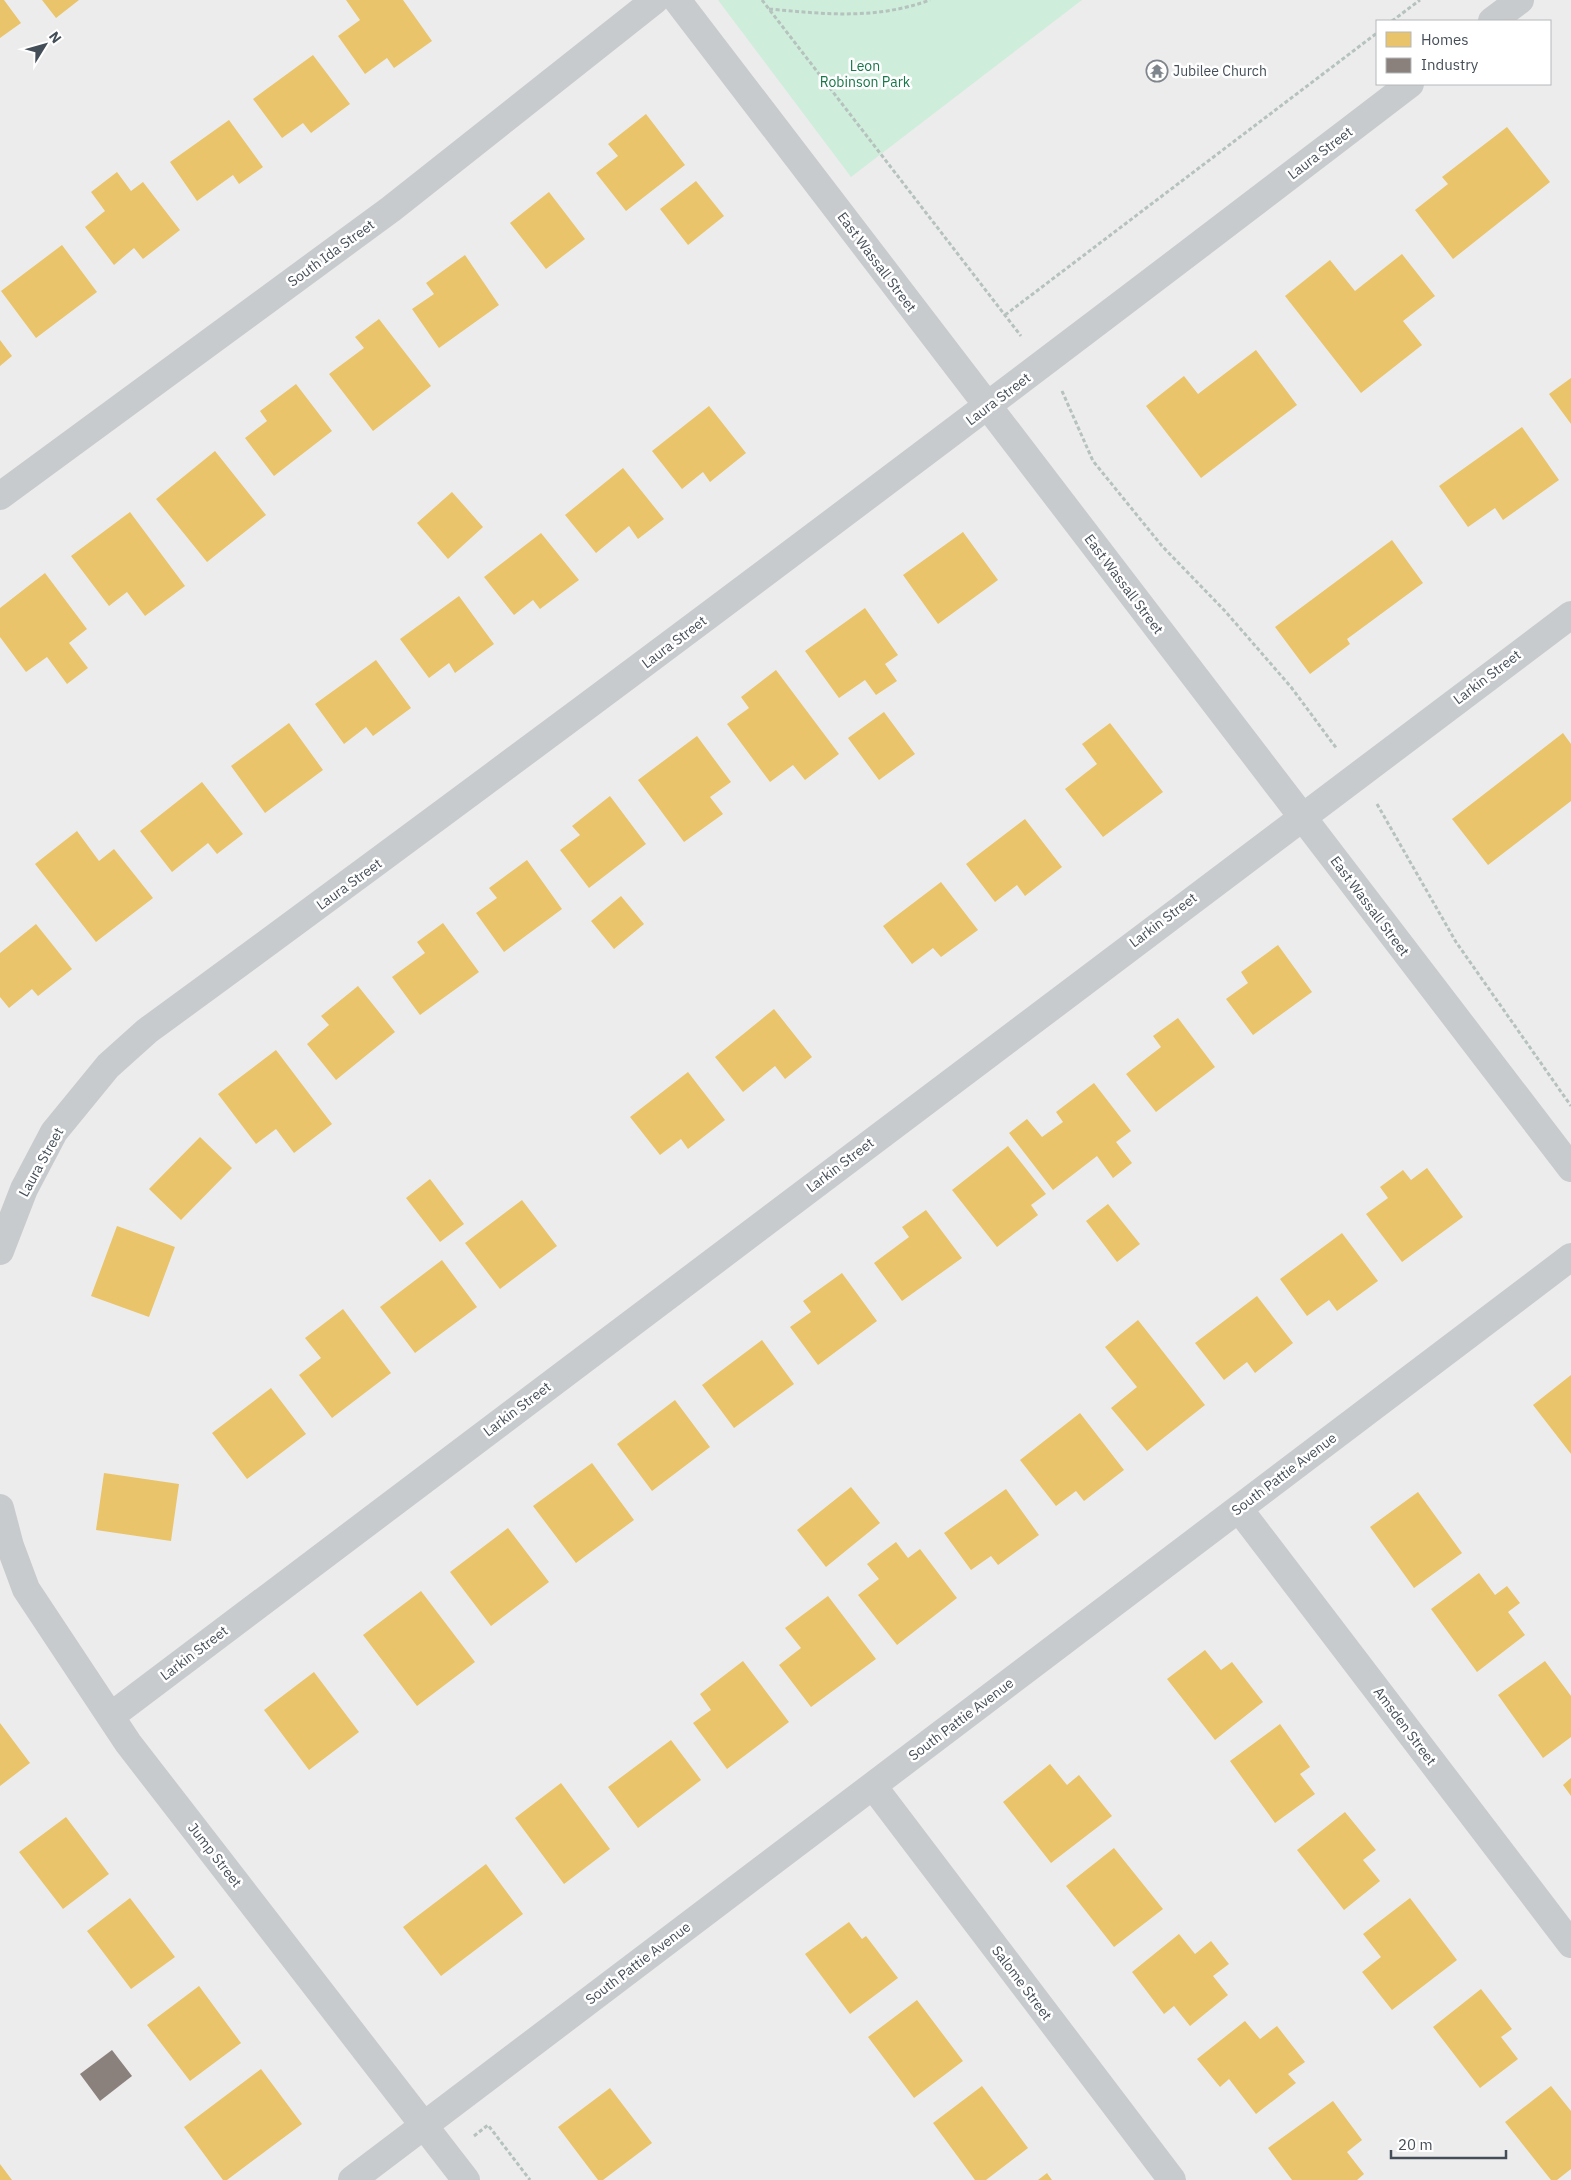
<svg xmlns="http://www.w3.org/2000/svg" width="1571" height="2180" font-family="'IBM Plex Sans',sans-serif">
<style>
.green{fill:#cfeddb}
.homes{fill:#e9c46a}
.industry{fill:#8a817c}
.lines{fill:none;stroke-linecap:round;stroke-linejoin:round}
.path{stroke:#b5c2be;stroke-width:3;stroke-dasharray:4 2.5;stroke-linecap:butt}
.minor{stroke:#c8cbcd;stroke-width:28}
.labels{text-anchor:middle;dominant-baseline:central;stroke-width:5;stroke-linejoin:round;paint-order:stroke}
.park-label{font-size:14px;fill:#167848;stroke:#fff}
.poi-label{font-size:14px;fill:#444e58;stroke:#fff;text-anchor:start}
.street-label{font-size:14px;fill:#444e58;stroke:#fff}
</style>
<rect width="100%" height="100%" fill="#edecec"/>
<path class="green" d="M718 0H1082L851 177Z"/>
<path class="homes" d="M0 0H4L21 23 0 38Z
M42 0H79L56 18Z
M346 0H403L432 41 394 68 387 58 365 74 338 36 360 20Z
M313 55 350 104 311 133 303 123 282 138 253 99Z
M646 114 685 165 626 211 596 173 618 156 608 144Z
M229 120 263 167 239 184 233 175 197 201 170 162Z
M1507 127 1550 182 1453 259 1415 210 1448 184 1442 177Z
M117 172 131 191 143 182 180 230 143 259 134 248 114 265 85 227 105 211 91 192Z
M696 181 724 216 688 245 660 209Z
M549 192 585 239 546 269 510 223Z
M62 245 97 292 36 338 1 291Z
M1402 254 1435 296 1403 321 1422 345 1361 393 1285 296 1330 260 1355 291Z
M465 255 499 305 439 348 412 309 434 294 426 283Z
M379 319 431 386 373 431 329 374 364 348 355 337Z
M0 340 12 356 0 366Z
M1256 350 1297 405 1201 478 1146 406 1184 376 1198 394Z
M1571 378V424L1549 394Z
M296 384 332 431 274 476 245 438 267 421 260 411Z
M709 406 746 453 710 482 703 472 682 489 652 451Z
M1522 427 1559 480 1503 520 1495 508 1468 527 1439 486Z
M215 451 266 515 207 562 156 499Z
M623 468 664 519 638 539 629 526 596 553 565 515Z
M452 492 483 527 448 559 417 523Z
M130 512 185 586 145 616 127 592 109 606 71 556Z
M963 532 998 580 938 624 903 575Z
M541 533 579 580 540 609 533 600 514 615 484 577Z
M1392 540 1423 583 1347 639 1350 644 1310 674 1275 627Z
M45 573 87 629 69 643 88 668 67 684 47 657 26 672 0 637V608Z
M459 596 494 644 455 673 449 663 429 678 400 639Z
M865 608 898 655 885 664 897 681 876 695 865 680 839 698 805 651Z
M376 660 411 708 373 736 366 727 344 744 315 704Z
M776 670 839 754 805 780 793 765 770 782 727 724 749 708 741 697Z
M884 712 915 754 879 780 848 738Z
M289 723 323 770 265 813 231 766Z
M1110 723 1163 792 1103 837 1065 789 1097 764 1082 744Z
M1563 733 1571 744V801L1488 865 1452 819Z
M697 736 731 782 710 797 723 814 684 842 638 780Z
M202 782 243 834 217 854 208 843 172 872 140 831Z
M610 796 646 844 589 888 560 850 580 835 572 826Z
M1025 819 1062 867 1025 896 1017 885 995 902 966 864Z
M77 831 99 861 114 849 153 898 96 942 35 864Z
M527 860 562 909 504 952 476 913 497 898 489 888Z
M941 882 978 930 941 957 933 948 912 964 883 926Z
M621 896 644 924 614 949 591 921Z
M443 923 479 972 420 1015 392 977 425 953 417 942Z
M36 924 72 969 38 996 32 989 9 1008 0 997V953Z
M1278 945 1312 992 1253 1035 1226 999 1248 983 1241 972Z
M358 986 395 1032 336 1080 307 1044 329 1025 321 1016Z
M774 1009 812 1057 785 1079 775 1066 743 1092 715 1057Z
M1178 1018 1215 1067 1156 1112 1126 1074 1161 1047 1153 1036Z
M276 1050 332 1124 294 1153 276 1129 256 1144 218 1094Z
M688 1072 725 1120 688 1149 681 1139 660 1155 630 1117Z
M1094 1083 1131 1131 1116 1142 1132 1163 1113 1178 1097 1156 1053 1190 1009 1133 1027 1119 1042 1137 1063 1122 1056 1112Z
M200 1137 232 1168 181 1220 149 1189Z
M1008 1146 1046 1194 1031 1205 1038 1215 997 1247 952 1190Z
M1427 1168 1463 1217 1402 1262 1366 1214 1388 1198 1380 1187 1403 1170 1411 1180Z
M430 1179 464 1224 440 1242 406 1198Z
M522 1200 557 1246 500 1289 465 1243Z
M1108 1204 1140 1244 1117 1262 1086 1221Z
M926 1210 962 1258 902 1301 874 1263 909 1237 902 1227Z
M117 1226 175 1247 149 1317 91 1296Z
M1342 1233 1378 1281 1337 1311 1329 1300 1307 1316 1280 1279Z
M442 1260 477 1307 415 1353 380 1307Z
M842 1273 877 1321 818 1365 790 1327 811 1312 803 1301Z
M1257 1296 1293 1343 1255 1373 1247 1362 1224 1380 1195 1343Z
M343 1309 391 1373 332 1418 299 1375 321 1358 305 1338Z
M1138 1320 1205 1405 1147 1451 1111 1408 1137 1387 1105 1347Z
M762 1340 794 1384 734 1428 702 1385Z
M1571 1375V1454L1533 1405Z
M271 1388 306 1434 247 1479 212 1433Z
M675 1400 710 1447 652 1491 617 1444Z
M1080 1413 1124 1470 1084 1501 1076 1491 1056 1506 1020 1460Z
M592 1463 634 1520 576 1563 533 1506Z
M104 1473 179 1484 171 1541 96 1530Z
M851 1487 880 1523 826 1567 797 1530Z
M1006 1489 1039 1535 998 1565 991 1556 971 1570 944 1533Z
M1418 1492 1462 1553 1414 1588 1370 1527Z
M508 1528 549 1582 491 1626 450 1572Z
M896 1542 908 1558 920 1549 957 1598 897 1645 858 1595 879 1579 867 1564Z
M1479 1573 1495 1595 1507 1586 1520 1603 1508 1612 1525 1635 1477 1672 1431 1609Z
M421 1591 475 1662 417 1706 363 1635Z
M828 1596 876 1659 811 1707 779 1665 801 1648 785 1628Z
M1205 1650 1221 1670 1232 1662 1263 1702 1215 1740 1167 1679Z
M743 1661 789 1722 727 1769 693 1723 711 1710 700 1694Z
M1545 1661 1571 1696V1737L1543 1758 1498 1695Z
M314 1672 359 1732 309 1770 264 1710Z
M0 1723 30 1763 0 1786Z
M1280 1724 1310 1767 1300 1774 1315 1794 1275 1823 1230 1761Z
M671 1740 701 1780 638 1828 608 1787Z
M1050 1764 1067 1785 1079 1775 1112 1816 1051 1863 1003 1802Z
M1571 1778V1796L1563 1785Z
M561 1783 610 1849 564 1884 515 1818Z
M1345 1812 1376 1850 1363 1860 1380 1881 1344 1910 1297 1850Z
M66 1817 109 1874 63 1909 19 1852Z
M1114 1848 1163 1909 1114 1947 1066 1886Z
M486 1864 523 1914 441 1976 403 1927Z
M130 1898 175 1957 131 1989 87 1931Z
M1410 1898 1457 1960 1392 2010 1362 1972 1381 1957 1363 1934Z
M849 1922 862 1939 866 1936 898 1978 850 2014 805 1954Z
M1179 1934 1195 1954 1211 1941 1229 1964 1213 1976 1228 1995 1190 2026 1174 2006 1164 2014 1132 1972Z
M199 1986 241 2043 190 2081 147 2025Z
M1481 1989 1512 2029 1501 2037 1518 2059 1480 2088 1433 2027Z
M917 2000 963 2061 914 2098 868 2037Z
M1245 2021 1260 2039 1277 2026 1305 2062 1288 2074 1296 2083 1256 2114 1229 2079 1220 2087 1197 2059Z
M261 2069 302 2124 227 2180H223L184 2127Z
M982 2086 1028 2148 986 2180H975L933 2123Z
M1551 2086 1571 2111V2169L1557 2180H1551L1505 2122Z
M610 2088 652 2143 603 2180H598L558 2127Z
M1333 2101 1362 2140 1347 2152 1364 2174 1357 2180H1292L1268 2148Z
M0 2164 12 2180H0Z
M1047 2173 1052 2180H1038Z"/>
<path class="industry" d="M112 2050 132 2076 100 2101 80 2074Z"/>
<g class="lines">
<path class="path" d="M762 0 1021 336
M769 9C825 14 875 20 930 0
M1392 21 1420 0
M1005 315 1377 33
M1062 391 1093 461 1162 546 1225 611 1291 687 1337 749
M1377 804 1456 942 1571 1106
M474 2136 488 2125 530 2180"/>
<path class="minor" d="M677 0 1571 1168
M1492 21 1520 0
M0 496 391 209 655 0
M0 1251 24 1189 54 1132 108 1066 147 1031C572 720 992 404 1410 84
M0 1508 10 1546 26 1589 128 1743 466 2180
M1239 1509 1571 1944
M111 1716 1571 615
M873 1786 1172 2180
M352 2180 1571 1257"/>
</g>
<defs>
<g id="temple-ring" transform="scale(1.125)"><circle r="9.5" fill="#fff" stroke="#7f858c" stroke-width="1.5"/><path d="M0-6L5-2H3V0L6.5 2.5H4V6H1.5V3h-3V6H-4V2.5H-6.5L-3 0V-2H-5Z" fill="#7f858c"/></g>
</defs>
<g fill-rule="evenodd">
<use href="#temple-ring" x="1157" y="71"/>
</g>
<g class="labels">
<g class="park-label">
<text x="865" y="66">Leon<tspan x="865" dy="16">Robinson Park</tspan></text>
</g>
<g class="poi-label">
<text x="1173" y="71">Jubilee Church</text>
</g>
<g class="street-label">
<text transform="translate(1320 153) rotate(-37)">Laura Street</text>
<text transform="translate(331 253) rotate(-36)">South Ida Street</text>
<text transform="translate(877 262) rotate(53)">East Wassall Street</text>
<text transform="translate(998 399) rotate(-37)">Laura Street</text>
<text transform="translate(1124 584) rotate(53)">East Wassall Street</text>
<text transform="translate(674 642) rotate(-37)">Laura Street</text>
<text transform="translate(1487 677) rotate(-37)">Larkin Street</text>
<text transform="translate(349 884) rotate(-36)">Laura Street</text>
<text transform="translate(1370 906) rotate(53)">East Wassall Street</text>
<text transform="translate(1163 920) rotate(-37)">Larkin Street</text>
<text transform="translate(41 1162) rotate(-61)">Laura Street</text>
<text transform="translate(840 1165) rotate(-37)">Larkin Street</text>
<text transform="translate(517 1409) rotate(-37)">Larkin Street</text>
<text transform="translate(1284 1474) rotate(-37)">South Pattie Avenue</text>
<text transform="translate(194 1653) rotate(-37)">Larkin Street</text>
<text transform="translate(961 1719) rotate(-37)">South Pattie Avenue</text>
<text transform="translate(1405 1726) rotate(53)">Amsden Street</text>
<text transform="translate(215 1855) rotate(52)">Jump Street</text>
<text transform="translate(638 1963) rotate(-37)">South Pattie Avenue</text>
<text transform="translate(1022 1983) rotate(53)">Salome Street</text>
</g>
</g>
<rect x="1376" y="20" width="175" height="65" fill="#ffffff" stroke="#b4b8bc"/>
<rect x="1386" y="32" width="25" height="15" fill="#e9c46a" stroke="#b4b8bc"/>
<text x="1421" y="45" font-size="15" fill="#444e58">Homes</text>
<rect x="1386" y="58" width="25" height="15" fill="#8a817c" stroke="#b4b8bc"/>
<text x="1421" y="70" font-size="15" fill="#444e58">Industry</text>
<g transform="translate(45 45) rotate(53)" stroke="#ffffff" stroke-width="4" paint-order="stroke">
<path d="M0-4L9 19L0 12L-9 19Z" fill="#444e58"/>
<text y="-8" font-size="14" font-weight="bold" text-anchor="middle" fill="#444e58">N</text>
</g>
<path d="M1391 2150v8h115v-8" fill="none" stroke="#444e58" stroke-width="2.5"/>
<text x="1398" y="2150" font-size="15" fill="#444e58" stroke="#ffffff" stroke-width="4" paint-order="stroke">20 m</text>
</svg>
